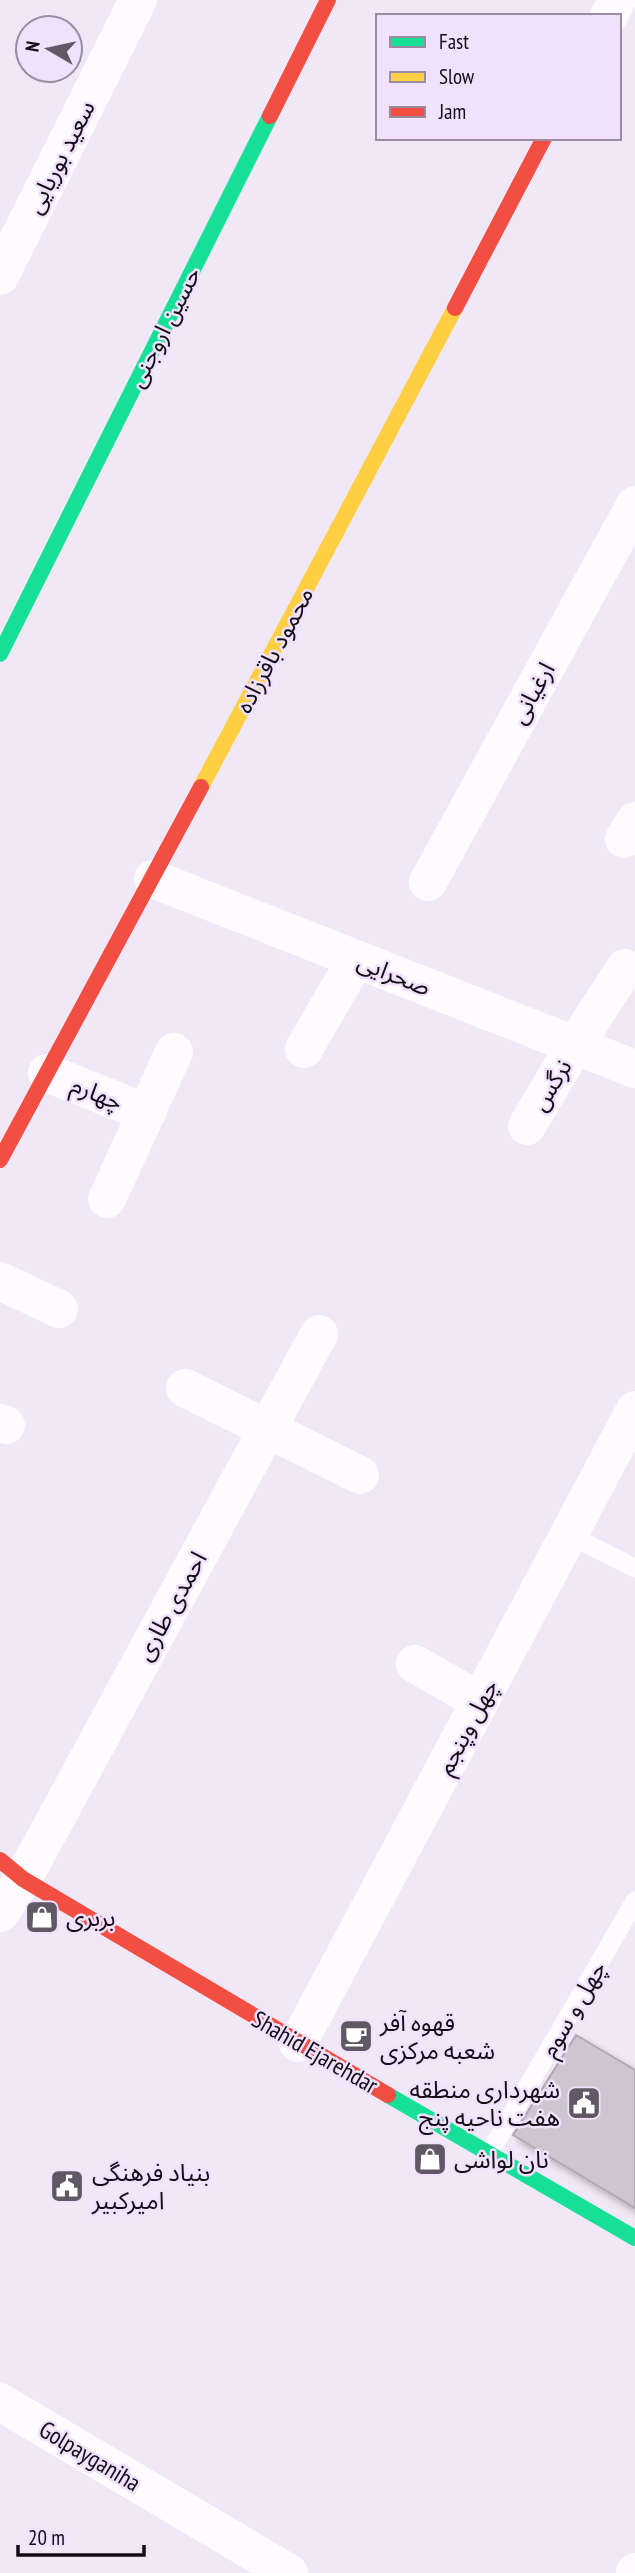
<svg xmlns="http://www.w3.org/2000/svg" width="635" height="2573" font-family="'PT Sans Narrow','Noto Sans Arabic',sans-serif">
<style>
.building{fill:#cec5d0;stroke:#b0a7b2;stroke-width:2;filter:url(#shadow)}
.lines{fill:none;stroke-linecap:round;stroke-linejoin:round}
.lane{stroke:#fdfbfe;stroke-width:19}
.street{stroke:#fdfbfe;stroke-width:38}
.fast{stroke:#16e098;stroke-width:16}
.slow{stroke:#ffcf43;stroke-width:16}
.jam{stroke:#f24e42;stroke-width:16}
.labels{text-anchor:middle;dominant-baseline:central;stroke-width:5;stroke-linejoin:round;paint-order:stroke}
.street-label{font-size:24px;fill:#120d16;stroke:#f1e1fd}
.poi-label{font-size:24px;fill:#120d16;stroke:#f1e1fd;text-anchor:start}
</style>
<defs>
<filter id="shadow"><feDropShadow dx="6" dy="6" stdDeviation="3.5" flood-color="#0004"/></filter>
</defs>
<rect width="100%" height="100%" fill="#f0e7f7"/>
<path class="building" d="M576 2035 635 2070V2208L513 2135Z"/>
<g class="lines">
<path class="lane" d="M569 1535 635 1568
M489 2154 635 1901"/>
<path class="street" d="M609 16 617 0
M0 276 138 0
M624 839 635 821
M153 879 635 1069
M428 882 635 505
M304 1049 356 959
M47 1073 147 1113
M527 1126 575 1045 625 968
M107 1199 174 1052
M0 1281 59 1309
M185 1388 360 1475
M0 1423 6 1425
M415 1664 480 1701
M0 1913 23 1879 319 1334
M298 2043 635 1410
M0 2402 289 2573
M635 2573V2572"/>
<path class="fast" d="M0 654 270 116
M388 2095 635 2238"/>
<path class="slow" d="M201 787 455 308"/>
<path class="jam" d="M270 116 328 0
M455 308 544 138
M0 1160 201 787
M0 1860 23 1879 388 2095"/>
</g>
<defs>
<g id="shop-square" transform="scale(1.75)"><rect x="-9" y="-9" width="18" height="18" rx="4" fill="#605965" stroke="#f1e1fd"/><path d="M-5-2.5h2.3a2.7 3.5 0 0 1 5.4 0H5L5.5 6h-11ZM-1.5-2.5h3a1.5 2.3 0 0 0-3 0Z" fill="#fff"/></g>
<g id="cafe-square" transform="scale(1.75)"><rect x="-9" y="-9" width="18" height="18" rx="4" fill="#605965" stroke="#f1e1fd"/><path d="M-5.5-4.5H6V0H3Q3 3.5 0 3.5H-2.5Q-5.5 3.5-5.5 0ZM3-3.2v2h1.7v-2ZM-6 4.5H4V6H-6Z" fill="#fff"/></g>
<g id="civic-square" transform="scale(1.75)"><rect x="-9" y="-9" width="18" height="18" rx="4" fill="#605965" stroke="#f1e1fd"/><path d="M-.6-6.5H3V-4.5H.6V-3L4-1V1h2V6H-6V1h2V-1L-.6-3ZM-1.2 2.5V6h2.4V2.5Z" fill="#fff"/></g>
</defs>
<g fill-rule="evenodd">
<use href="#shop-square" x="42" y="1917"/>
<use href="#cafe-square" x="356" y="2036"/>
<use href="#civic-square" x="584" y="2103"/>
<use href="#shop-square" x="430" y="2159"/>
<use href="#civic-square" x="67" y="2186"/>
</g>
<g class="labels">
<g class="street-label">
<text transform="translate(60 157) rotate(-63)">سعید بوریایی</text>
<text transform="translate(164 327) rotate(-63)">حسین اروجنی</text>
<text transform="translate(274 650) rotate(-62)">محمود باقرزاده</text>
<text transform="translate(532 693) rotate(-61)">ارغیانی</text>
<text transform="translate(394 974) rotate(22)">صحرایی</text>
<text transform="translate(551 1085) rotate(-59)">نرگس</text>
<text transform="translate(97 1093) rotate(22)">چهارم</text>
<text transform="translate(171 1606) rotate(-61)">احمدی طاری</text>
<text transform="translate(467 1727) rotate(-62)">چهل وپنجم</text>
<text transform="translate(573 2009) rotate(-60)">چهل و سوم</text>
<text transform="translate(315 2052) rotate(30)">Shahid Ejarehdar</text>
<text transform="translate(90 2456) rotate(31)">Golpayganiha</text>
</g>
<g class="poi-label">
<text x="66" y="1917">بربری</text>
<text x="380" y="2022">قهوه آفر<tspan x="380" dy="28">شعبه مرکزی</tspan></text>
<text x="560" y="2089" text-anchor="end">شهرداری منطقه<tspan x="560" dy="28">هفت ناحیه پنج</tspan></text>
<text x="454" y="2159">نان لواشی</text>
<text x="92" y="2172">بنیاد فرهنگی<tspan x="92" dy="28">امیرکبیر</tspan></text>
</g>
</g>
<rect x="376" y="14" width="245" height="126" fill="#f1e1fd" stroke="#988ca1" stroke-width="2"/>
<rect x="390" y="37" width="35" height="10" fill="#16e098" stroke="#988ca1" stroke-width="2"/>
<text x="439" y="49" font-size="21" fill="#120d16">Fast</text>
<rect x="390" y="72" width="35" height="10" fill="#ffcf43" stroke="#988ca1" stroke-width="2"/>
<text x="439" y="84" font-size="21" fill="#120d16">Slow</text>
<rect x="390" y="107" width="35" height="10" fill="#f24e42" stroke="#988ca1" stroke-width="2"/>
<text x="439" y="119" font-size="21" fill="#120d16">Jam</text>
<g transform="translate(49 49) rotate(279)"><circle r="33" fill="#f1e1fd" stroke="#988ca1" stroke-width="2"/>
<path d="M0-5L12 26L0 18L-12 26Z" fill="#605965"/>
<text y="-10" font-size="19" font-weight="bold" text-anchor="middle" fill="#120d16">N</text>
</g>
<path d="M18 2545v10h126v-10" fill="none" stroke="#120d16" stroke-width="3.5"/>
<text x="28" y="2545" font-size="21" fill="#120d16" stroke="#f1e1fd" stroke-width="5" paint-order="stroke">20 m</text>
</svg>
